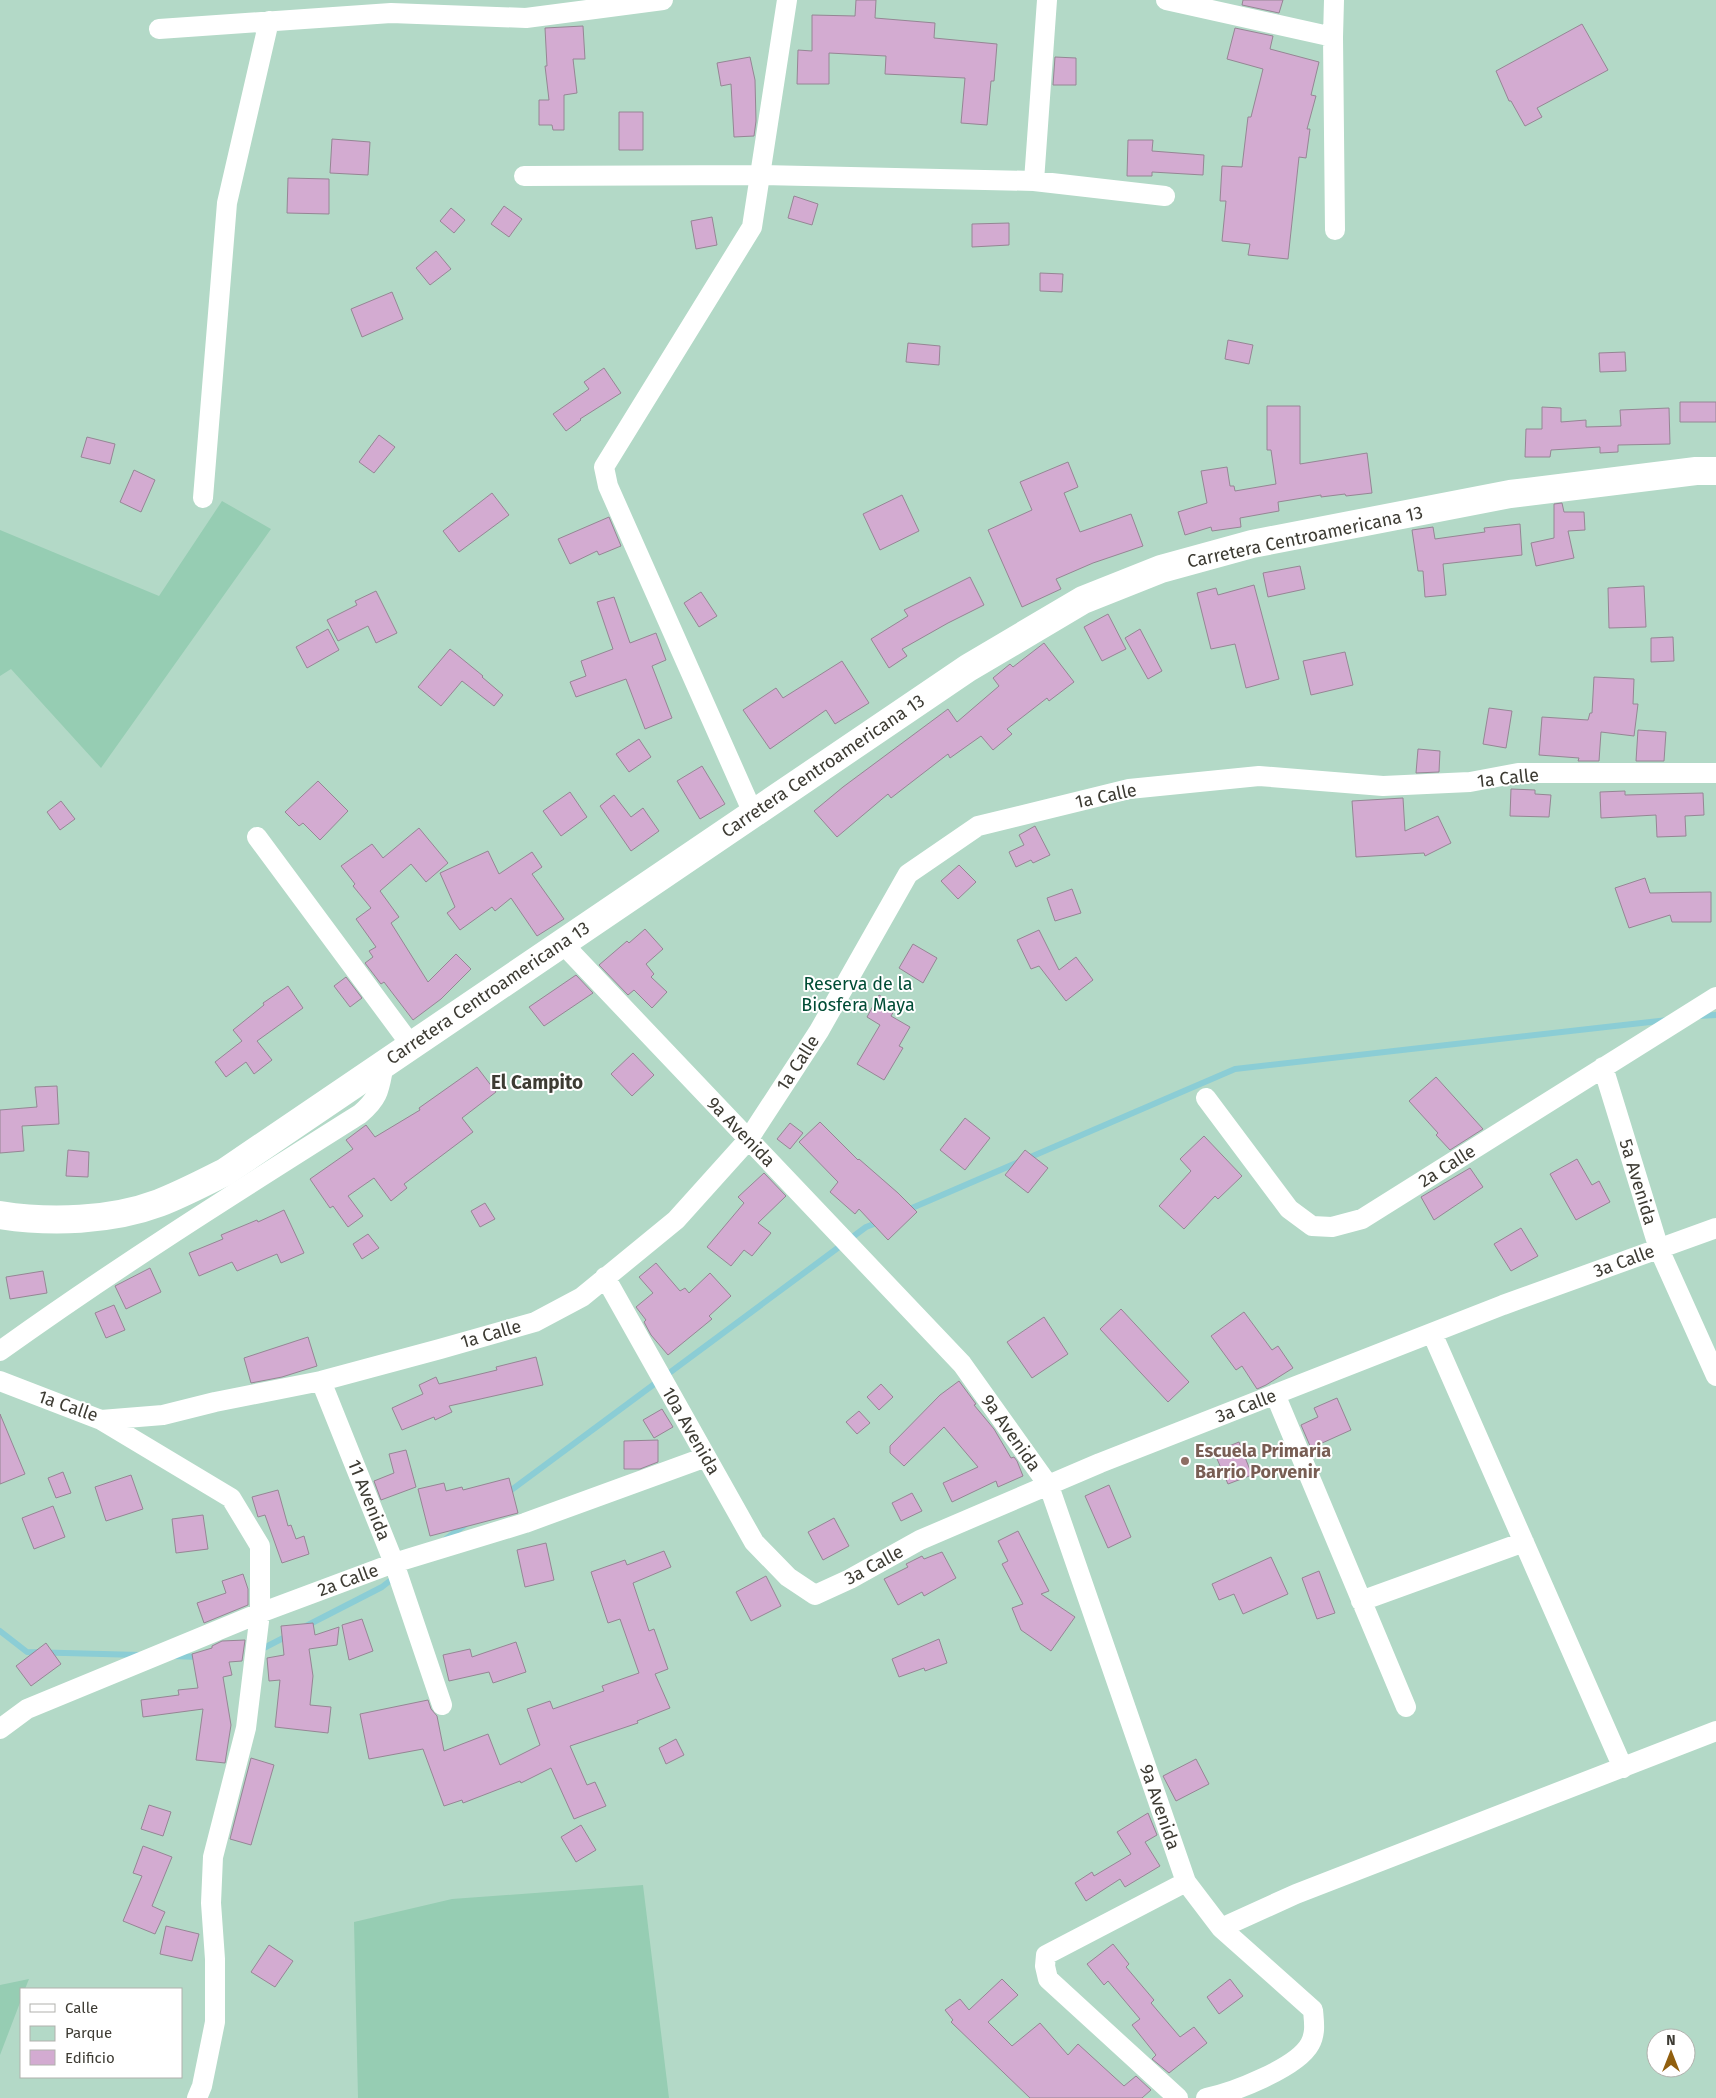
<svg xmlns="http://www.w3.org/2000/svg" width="1716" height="2098" font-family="'Fira Sans',sans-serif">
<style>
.green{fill:#b3d9c7;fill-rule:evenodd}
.forest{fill:#96cdb3}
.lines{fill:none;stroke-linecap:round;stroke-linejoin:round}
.stream{stroke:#8bcdd5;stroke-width:6}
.building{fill:#d3abd1;stroke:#958694}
.minor{stroke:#fff;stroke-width:20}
.trunk{stroke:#fff;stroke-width:28}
.education-dot{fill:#8d6e63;stroke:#fff;stroke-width:2}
.labels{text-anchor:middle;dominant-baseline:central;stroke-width:4;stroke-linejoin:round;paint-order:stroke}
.street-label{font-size:18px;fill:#3d3b33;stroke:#fff}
.park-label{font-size:18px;fill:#004c35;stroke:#fff}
.education-label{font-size:18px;font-weight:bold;fill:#785e54;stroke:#fff;text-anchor:start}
.neighbourhood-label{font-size:19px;font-weight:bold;fill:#3d3b33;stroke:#fff}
</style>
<rect width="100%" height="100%" fill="#fdf8e3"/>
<path class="green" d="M0 0H1716V2098H0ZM21 1989H181V2077H21ZM1656 2038H1686V2068H1656Z"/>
<path class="forest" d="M222 501 271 529 101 768 11 669 0 676V530L159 596Z
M643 1885 669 2098H358L354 1922 452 1899Z
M29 1979 25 1989H21V2000L0 2055V1985Z"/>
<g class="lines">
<path class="stream" d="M1698 1016 1716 1015
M905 1211 1235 1069 1668 1020
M506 1494 866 1227 879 1222
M446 1539 466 1524
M306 1626 382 1587 396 1576
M0 1631 27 1652 140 1655
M260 1650 289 1635
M172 1656 199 1657"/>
</g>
<path class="building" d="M856 0H876L875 18 935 23 934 38 997 44 994 81H991L987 125 961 123 965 78 885 74 886 56 829 53V84H797L798 50 812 51V15L855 16Z
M1243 0H1283L1279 13 1242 5Z
M1582 24 1608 70 1537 108 1542 117 1525 126 1511 101H1509L1496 71Z
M583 26 585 59H573L577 93 564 95V130H553L552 125H539V100H549L545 66H547L545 28Z
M1235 28 1273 36 1270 49 1319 62 1311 95 1316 96 1307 129H1310L1306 158 1299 157 1288 259 1248 255 1250 244 1222 241 1226 201H1220L1222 166 1242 167 1248 117H1251L1263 69 1227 59Z
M750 57 755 80 756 121 754 136 734 137 731 84 721 86 717 63Z
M1055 57 1076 58V85H1053Z
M619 112H643V150H619Z
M332 139 370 142 368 175 330 173Z
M1128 140H1153L1152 151 1204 155 1203 175 1152 172V176H1127Z
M288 178 329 179V214L287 213Z
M794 196 818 204 812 225 788 218Z
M504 206 522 219 509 237 491 224Z
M451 208 465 220 454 233 440 221Z
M712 217 717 245 696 249 691 221Z
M1009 223V245L972 247V224Z
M436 251 451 269 430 285 416 268Z
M1040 273 1063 274 1062 292 1040 291Z
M392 292 403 319 362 337 351 309Z
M1228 340 1253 345 1249 364 1225 359Z
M908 343 940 346 939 365 906 362Z
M1625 352 1626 371 1600 372 1599 353Z
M604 368 621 393 580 419 581 420 566 431 553 414 589 389 584 382Z
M1680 402H1716V422H1680Z
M1267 406H1300V464L1367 453 1372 493 1346 496 1345 494 1321 497V495L1278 502 1279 511 1240 518 1241 527 1212 531 1211 527 1185 535 1178 512 1207 503 1201 471 1227 467 1230 486H1234L1235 491 1276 484 1271 450H1267Z
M1542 407 1561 408V422L1586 420V427L1621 426 1620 410 1669 408 1670 444 1618 445V452L1600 453V447L1551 450 1550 457H1525L1526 429H1542Z
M379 435 395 447 374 473 359 462Z
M87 437 115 444 110 464 81 457Z
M1068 462 1078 487 1064 493 1080 532 1131 514 1143 546 1093 563 1056 579 1061 589 1022 607 988 530 1032 510 1020 482Z
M134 470 155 480 141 512 120 502Z
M492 493 509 515 459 552 443 531Z
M902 495 919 531 880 550 863 514Z
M1562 503 1564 512H1584L1585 530 1568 531 1574 558 1536 566 1531 543 1554 538V504Z
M609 517 621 546 599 555 597 551 570 564 558 539Z
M1520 524 1522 555 1443 564 1446 595 1425 597 1423 571H1418L1412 530 1433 527 1435 539 1485 532 1484 528Z
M1300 566 1305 589 1268 597 1263 573Z
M970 577 984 605 948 623 902 649 907 656 889 668 871 639 908 616 904 610Z
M1254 585 1279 679 1246 688 1235 644 1211 649 1197 593 1216 588 1218 595Z
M1644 586 1646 627 1609 628 1608 588Z
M376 591 397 633 376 643 368 626 338 641 327 620 357 605 355 601Z
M701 592 717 616 699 627 684 603Z
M614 597 630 643 656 633 666 660 652 666 672 718 645 729 626 679 576 697 570 682 586 676 581 661 613 649 597 602Z
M1108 614 1126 649 1102 661 1084 627Z
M328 629 339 650 307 668 296 647Z
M1140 629 1162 671 1148 679 1125 638Z
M1673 637 1674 661 1651 662V638Z
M1044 643 1074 682 1049 701 1047 698 1007 729 1012 734 993 750 981 736 950 758 948 754 891 798 888 794 837 837 814 811 843 787 948 709 957 722 999 686 993 678 1010 664 1013 667Z
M450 649 483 676 482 677 503 695 494 706 462 681 441 706 418 687Z
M1345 652 1353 685 1311 695 1303 661Z
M842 661 869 703 835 724 826 710 770 749 743 710 776 688 783 698Z
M1594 677 1634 679 1633 704H1638L1634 736 1601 732 1599 761H1578L1579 758 1539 755 1542 717 1588 720 1590 713H1592Z
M1489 708 1512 711 1506 748 1483 744Z
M1638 730 1666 732 1664 761H1636Z
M639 739 651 757 629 772 616 754Z
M1418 749 1440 751 1439 772 1416 773Z
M702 766 725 804 700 819 677 781Z
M318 781 348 811 320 840 303 823 299 826 285 812Z
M1511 789 1535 790V794L1551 795 1549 817 1510 816Z
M1625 791V795L1703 793 1704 815 1685 816 1686 836 1657 837 1656 815 1601 818 1600 792Z
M570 792 587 817 561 836 543 811Z
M614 795 631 817 643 808 659 831 631 851 600 806Z
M1403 798 1405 831 1438 816 1451 843 1425 856 1424 853 1356 857 1352 801Z
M61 801 75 819 60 830 47 812Z
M1035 826 1050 855 1033 863 1031 860 1016 867 1009 852 1024 845 1019 835Z
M419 828 448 863 426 882 411 864 380 891 399 917 391 923 428 982 456 954 471 969 441 999 413 1020 384 982 381 984 365 963 373 957 369 951 376 947 356 919 371 908 353 886 355 884 341 866 372 844 383 858Z
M488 851 499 874 532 852 542 867 532 874 564 919 537 936 511 898 495 911 492 907 460 930 447 913 455 907 440 873Z
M959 865 976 882 958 899 941 881Z
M1645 878 1650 893 1711 892V922H1672L1670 915 1629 928 1615 888Z
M1072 889 1081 913 1055 921 1047 898Z
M645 929 663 949 646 964 654 974 651 977 667 992 652 1008 634 990 628 995 599 965 627 941 629 943Z
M1039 930 1059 970 1076 957 1093 980 1066 1001 1039 966 1031 969 1017 940Z
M913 944 937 958 923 983 899 968Z
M576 975 593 993 544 1026 529 1007Z
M346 977 362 998 350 1007 334 986Z
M288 986 303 1008 257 1041 272 1060 254 1074 246 1062 226 1077 215 1062 242 1041 233 1030 264 1005 263 1003Z
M879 995 897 1006 891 1016 910 1027 899 1046 903 1048 884 1080 857 1064 880 1025 867 1017Z
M633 1053 654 1075 632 1096 611 1074Z
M477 1067 496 1092 462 1118 473 1132 404 1184 407 1188 391 1201 374 1178 348 1196 363 1216 348 1227 333 1206 330 1208 310 1179 353 1149 346 1140 366 1125 375 1137 420 1110 419 1108Z
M1436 1077 1483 1129 1450 1150 1436 1135 1438 1133 1409 1101Z
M57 1086 59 1124 22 1126 24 1151 0 1153V1110L37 1107 35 1087Z
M965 1118 990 1138 965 1170 940 1150Z
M820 1122 858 1160 859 1159 898 1193 917 1212 888 1240 859 1209 855 1214 830 1192 838 1182 799 1142Z
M790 1123 803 1133 790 1149 777 1139Z
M1204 1136 1242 1176 1218 1199 1215 1196 1184 1229 1159 1206 1191 1171 1180 1159Z
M68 1150 89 1152 88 1177 66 1176Z
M1025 1150 1048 1168 1028 1193 1005 1175Z
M1577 1159 1592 1185 1599 1181 1610 1202 1576 1220 1550 1174Z
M1470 1168 1483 1187 1434 1220 1421 1197Z
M764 1173 786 1196 758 1223 771 1233 752 1256 744 1250 731 1266 707 1247 744 1203 738 1197Z
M485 1203 495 1219 480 1227 471 1211Z
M284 1210 304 1253 281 1263 277 1254 237 1271 232 1262 199 1276 189 1253 223 1239 221 1235 257 1220 258 1222Z
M1521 1228 1538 1256 1511 1271 1494 1244Z
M368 1234 379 1248 362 1259 353 1244Z
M656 1263 680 1291 685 1288 689 1293 710 1273 731 1296 709 1316 712 1319 668 1355 651 1335 644 1322 646 1320 636 1307 653 1293 639 1277Z
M150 1268 161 1292 126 1309 115 1286Z
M43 1271 47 1293 10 1299 6 1277Z
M114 1305 125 1330 106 1338 95 1313Z
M1121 1309 1189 1382 1168 1402 1100 1329Z
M1244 1312 1272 1350 1278 1346 1293 1368 1266 1385 1257 1389 1242 1366 1236 1370 1211 1336Z
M1044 1317 1068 1354 1032 1378 1007 1342Z
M308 1337 317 1366 282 1377 251 1383 244 1358Z
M536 1357 543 1385 449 1406 452 1412 435 1420 434 1417 402 1430 392 1408 423 1394 419 1385 436 1377 439 1384 497 1370 496 1367Z
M959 1381 976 1404 974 1405 994 1429 1011 1458 1014 1457 1017 1461 1023 1476 998 1487 996 1481 952 1502 943 1483 978 1467 944 1427 904 1466 890 1453V1446L940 1395Z
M881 1384 893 1397 879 1410 867 1397Z
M1337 1398 1351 1430 1311 1448 1301 1425 1318 1417 1314 1408Z
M662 1409 673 1427 654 1438 643 1420Z
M859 1411 870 1423 857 1434 846 1422Z
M0 1414 25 1474 0 1484Z
M658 1440V1462L640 1469H624V1441Z
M1239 1442 1252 1475 1228 1484 1214 1452Z
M406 1450 416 1487 381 1500 374 1481 394 1473 389 1454Z
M63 1472 71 1493 56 1498 48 1478Z
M131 1475 143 1509 106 1521 95 1487Z
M509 1478 518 1513 430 1536 418 1489 444 1483 446 1491 462 1487 463 1490Z
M1109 1485 1131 1537 1108 1548 1085 1496Z
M278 1490 288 1526 291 1525 296 1539 304 1536 309 1554 282 1563 265 1515 258 1517 252 1497Z
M912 1493 922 1511 901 1521 892 1503Z
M53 1506 65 1537 34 1549 22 1518Z
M203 1515 208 1549 176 1553 172 1519Z
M834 1518 849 1546 823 1560 808 1532Z
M1018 1531 1049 1591 1041 1594 1075 1617 1051 1651 1021 1630 1012 1608 1023 1604 1002 1564 1008 1561 998 1541Z
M546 1543 554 1580 525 1587 517 1550Z
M664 1551 671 1567 633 1583 649 1631 654 1629 668 1669 655 1674 670 1708 637 1721 638 1723 570 1746 587 1785 595 1782 606 1806 574 1819 551 1768 521 1783 520 1781 463 1803 462 1800 444 1806 423 1749 369 1759 360 1714 428 1700 431 1709 437 1716 444 1751 488 1734 500 1765 540 1745 527 1709 550 1701 553 1709 604 1691 602 1686 639 1673 620 1619 608 1623 591 1572 625 1560 627 1565Z
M942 1552 956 1578 924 1596 922 1592 898 1605 884 1579 908 1567 906 1564 922 1556 924 1559Z
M1271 1557 1288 1594 1243 1614 1234 1594 1219 1600 1212 1584Z
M1319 1571 1335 1613 1317 1619 1302 1578Z
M243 1574 248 1589V1605L204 1623 197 1603 226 1593 222 1581Z
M766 1576 781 1606 751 1621 736 1592Z
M362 1619 373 1651 349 1660 342 1625Z
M313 1623 315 1635 339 1627 337 1645 309 1649 313 1676 310 1705 331 1707 328 1733 275 1727 280 1680 269 1681 267 1658 284 1655 281 1626Z
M939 1639 947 1663 925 1671 924 1668 899 1677 892 1659Z
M245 1640 242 1661 229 1662 232 1675 223 1677 231 1725 225 1763 196 1760 203 1709 143 1717 141 1700 179 1695 178 1690 198 1688 192 1654 212 1648V1646L222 1641Z
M516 1642 526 1672 493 1683 489 1672 449 1681 443 1655 470 1649 472 1657Z
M46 1643 61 1664 31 1686 16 1666Z
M676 1739 684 1755 666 1764 659 1748Z
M251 1758 274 1765 251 1845 230 1839Z
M1196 1759 1209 1784 1176 1801 1163 1776Z
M149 1805 171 1812 163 1836 141 1829Z
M1148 1813 1157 1835 1145 1842 1160 1866 1125 1887 1120 1879 1086 1901 1075 1883 1092 1872 1094 1876 1131 1854 1117 1832Z
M581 1825 596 1850 576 1862 561 1837Z
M143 1846 172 1857 152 1906 165 1912 155 1934 123 1921 142 1876 133 1873Z
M166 1926 199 1934 192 1961 160 1954Z
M1113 1944 1129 1964 1126 1967 1154 2000 1151 2003 1180 2037 1194 2027 1207 2043 1169 2073 1152 2059 1156 2055 1132 2025 1140 2019 1108 1981 1104 1985 1087 1964Z
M269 1945 293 1961 275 1987 251 1972Z
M1002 1979 1018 1995 988 2022 1012 2046 1040 2023 1068 2055 1078 2044 1124 2086 1136 2076 1151 2090 1142 2098H1030L951 2022 953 2020 945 2010 960 1999 969 2010Z
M1230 1979 1243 1996 1219 2014 1207 1997Z"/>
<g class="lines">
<path class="minor" d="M1166 0 1333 37
M1334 0 1333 37 1335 230
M159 29 391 13 526 18 663 0
M524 176 760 175 1034 181 1165 196
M1034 181 1047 0
M203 498 227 203 269 21
M753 813 608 486 604 467 752 227 787 0
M257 837 411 1045
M562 943 962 1364 1049 1486 1186 1882 1221 1928 1313 2010C1314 2022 1316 2033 1310 2044 1297 2068 1232 2093 1206 2098
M1603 1067 1659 1249 1716 1376
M1206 1098 1289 1209 1312 1226 1332 1227 1362 1219 1716 997
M605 1277 754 1542 788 1577 815 1595 850 1579 920 1540 1100 1463 1503 1305 1716 1228
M1432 1333 1623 1768
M0 1351C117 1267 238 1191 360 1114 380 1097 379 1089 384 1064
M0 1381 101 1420 163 1415 215 1402 321 1381 440 1349 535 1322 582 1297 676 1220 748 1140 819 1031 908 874 978 826 1129 789 1259 776 1383 786 1470 782 1518 773H1716
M321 1381 394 1563 442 1705
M1275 1394 1406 1707
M101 1420 231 1498 260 1546V1613L246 1728 213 1857 211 1903 215 1959V2022L202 2086 197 2098
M1361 1601 1524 1542
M0 1729 27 1709 260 1613 394 1563 525 1523 706 1457
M1221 1928 1296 1894 1716 1731
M1178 2098 1048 1979 1045 1966 1046 1955 1186 1882"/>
<path class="trunk" d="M0 1215C50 1223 111 1221 159 1203 182 1194 203 1183 225 1172L968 668 1083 600 1161 569 1252 544 1510 494 1696 471H1716"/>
</g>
<circle class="education-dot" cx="1185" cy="1461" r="5"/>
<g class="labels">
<g class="street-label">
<text transform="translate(1305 537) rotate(-12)">Carretera Centroamericana 13</text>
<text transform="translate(823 766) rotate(-34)">Carretera Centroamericana 13</text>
<text transform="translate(1508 778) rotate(-6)">1a Calle</text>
<text transform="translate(1106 796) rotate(-12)">1a Calle</text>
<text transform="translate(488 993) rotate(-34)">Carretera Centroamericana 13</text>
<text transform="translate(798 1063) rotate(-57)">1a Calle</text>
<text transform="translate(741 1132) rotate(46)">9a Avenida</text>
<text transform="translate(1447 1166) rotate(-32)">2a Calle</text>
<text transform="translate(1638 1182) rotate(73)">5a Avenida</text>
<text transform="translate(1624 1261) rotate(-20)">3a Calle</text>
<text transform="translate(491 1334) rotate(-16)">1a Calle</text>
<text transform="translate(68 1406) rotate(19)">1a Calle</text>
<text transform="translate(1246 1406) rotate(-21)">3a Calle</text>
<text transform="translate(691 1431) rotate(60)">10a Avenida</text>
<text transform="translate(1011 1433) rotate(55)">9a Avenida</text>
<text transform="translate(369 1500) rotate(68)">11 Avenida</text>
<text transform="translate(874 1565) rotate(-28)">3a Calle</text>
<text transform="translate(348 1580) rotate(-20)">2a Calle</text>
<text transform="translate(1160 1807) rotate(71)">9a Avenida</text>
</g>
<g class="park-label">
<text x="858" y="984">Reserva de la<tspan x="858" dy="21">Biosfera Maya</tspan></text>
</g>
<g class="education-label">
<text x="1195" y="1451">Escuela Primaria<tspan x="1195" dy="21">Barrio Porvenir</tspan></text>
</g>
<g class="neighbourhood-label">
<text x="537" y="1082">El Campito</text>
</g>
</g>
<rect x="20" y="1988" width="162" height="90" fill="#ffffff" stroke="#b1b1ad"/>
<rect x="30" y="2004" width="25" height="8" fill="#ffffff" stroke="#b1b1ad"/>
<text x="65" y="2013" font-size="15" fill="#3d3b33">Calle</text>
<rect x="30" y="2026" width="25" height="15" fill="#b3d9c7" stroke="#b1b1ad"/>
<text x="65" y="2038" font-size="15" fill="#3d3b33">Parque</text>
<rect x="30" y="2050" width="25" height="15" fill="#d3abd1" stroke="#b1b1ad"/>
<text x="65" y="2063" font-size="15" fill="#3d3b33">Edificio</text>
<g transform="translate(1671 2053)"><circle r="24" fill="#ffffff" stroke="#b1b1ad"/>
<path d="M0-4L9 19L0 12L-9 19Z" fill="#915f0e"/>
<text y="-8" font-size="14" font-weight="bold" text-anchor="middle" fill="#3d3b33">N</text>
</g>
</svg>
